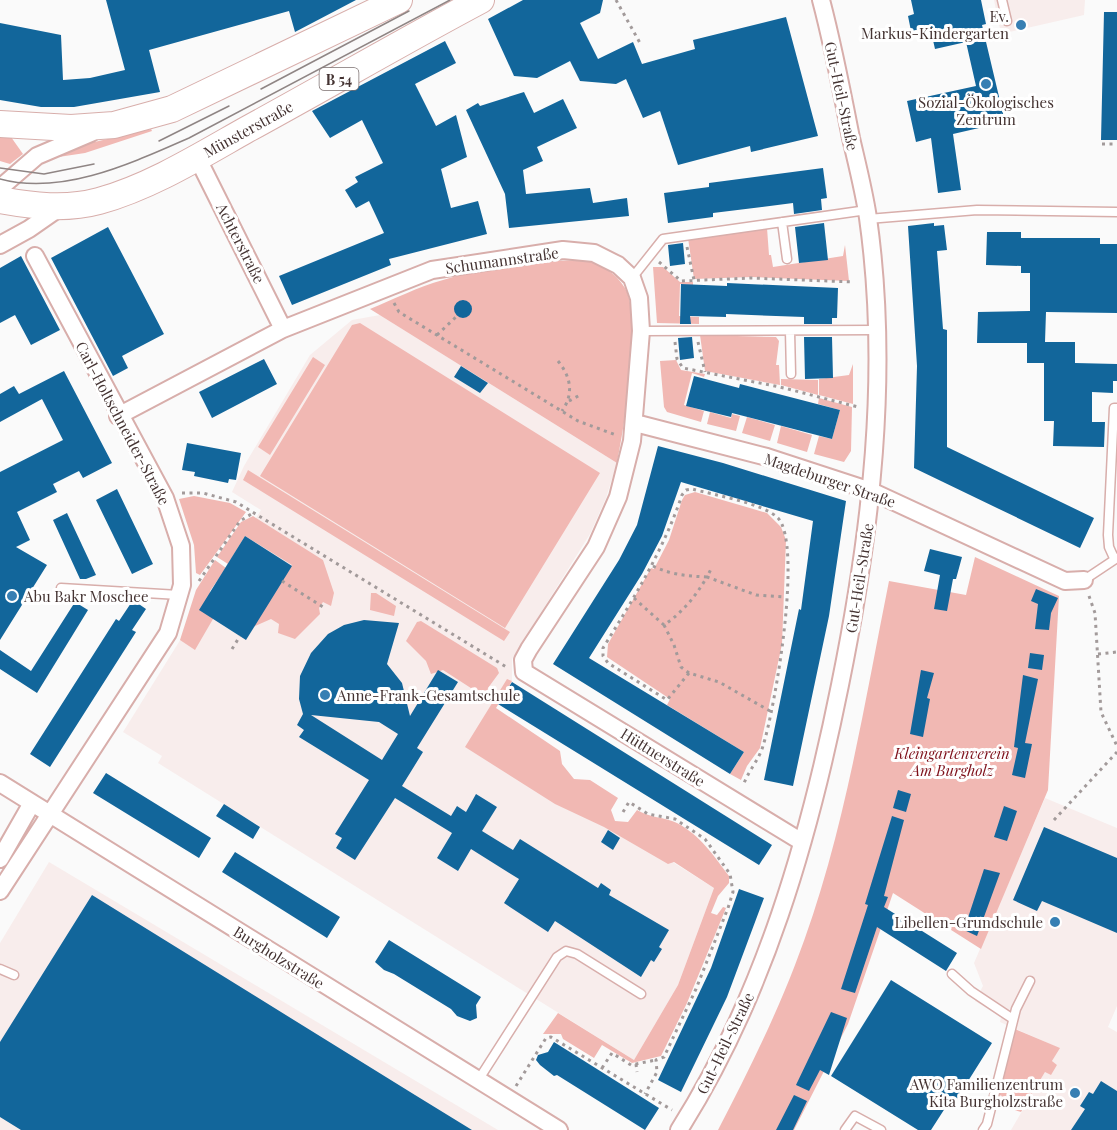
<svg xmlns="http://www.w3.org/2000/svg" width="1117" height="1130" font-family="'Playfair Display',serif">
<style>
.built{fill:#f8edec}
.green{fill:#f1b8b3}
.building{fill:#12669b;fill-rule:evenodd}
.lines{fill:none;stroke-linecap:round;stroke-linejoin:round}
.lane-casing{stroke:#d8aeab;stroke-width:11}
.street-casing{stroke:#d8aeab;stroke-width:20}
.primary-casing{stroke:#d8aeab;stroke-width:28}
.path{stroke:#a29a9a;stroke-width:3;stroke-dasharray:3 4.5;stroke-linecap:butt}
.lane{stroke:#fff;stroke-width:8}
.street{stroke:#fff;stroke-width:16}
.primary{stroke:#fff;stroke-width:26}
.tram{stroke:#8f8584;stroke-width:1.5}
.poi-dot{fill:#377fb3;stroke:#fff;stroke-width:2}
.labels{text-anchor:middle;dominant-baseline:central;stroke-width:6;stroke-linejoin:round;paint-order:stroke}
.shield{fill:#fff;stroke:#7c7070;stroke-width:1.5}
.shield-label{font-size:14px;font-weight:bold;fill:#443332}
.poi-label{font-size:15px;fill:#443332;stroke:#fff;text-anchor:end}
.street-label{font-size:15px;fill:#443332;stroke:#fff}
.park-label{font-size:15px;font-style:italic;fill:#7e101a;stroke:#fff}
</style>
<rect width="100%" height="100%" fill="#fafafa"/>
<path class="built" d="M994 0H1085L1084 15 1001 34Z
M380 315 617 463 606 498 590 534 512 659V681L477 739 714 888 678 985 634 1060 158 763 162 756 123 732 261 510 232 492 244 466 310 355 352 320Z
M1045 798 1117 828V1006L1108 1027 1117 1032V1130H1011L1045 1072 1051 1074 1057 1065 1052 1061 1059 1048 1000 1022 1001 1017 975 1001 983 986 974 963Z
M49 862 498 1130H0V943Z"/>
<path class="green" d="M151 129 152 131 85 153 52 158 90 143Z
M0 135 11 137 23 154 10 164 0 161Z
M767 228 769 255H771L773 267 843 256 845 245 849 281 752 277 694 279 688 238Z
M584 260C602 265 615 272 625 288 643 320 624 426 617 463L370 309C394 299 418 287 443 280 487 266 538 261 584 260Z
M653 267H663L680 282H693V285L680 284 679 316 699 317V324L657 323Z
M360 323 600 473 505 628 260 476 352 325Z
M700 335 776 337 779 341 776 365H779L780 385 705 371Z
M313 357 325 365 270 455 258 447Z
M676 360 681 370 705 374 704 377 692 373 684 405 704 411 701 422 667 412 664 407 660 361Z
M853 364V404L819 395V379L849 375Z
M781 379 818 380V395L781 385Z
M819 398 852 407 851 451 844 462 814 454 819 436 832 439 840 410 818 404Z
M710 412 731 418 732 414 740 416 736 431 707 424Z
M747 417 775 425 770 441 742 433Z
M781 426 812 435 807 452 777 443Z
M248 470 510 632 504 641 243 480Z
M695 492 767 513 781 527 786 540 782 644 760 748 747 766 741 780 730 774 744 752 667 705 670 699 607 657 608 644 651 568 654 569 669 540 682 500 685 495Z
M194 496 230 503 246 512 200 575 196 573 194 545 179 499Z
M253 516 323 560 334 593 331 606 323 602 319 608 320 614 295 639 278 633 279 624 271 619 253 627 292 565 245 536 228 564 217 557 241 522Z
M975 557 1059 596 1048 790 981 949 893 893 848 1024 794 1130H718C746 1076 773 1022 795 965 843 842 863 710 889 581L966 595Z
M215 560 226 568 210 591 213 619 195 650 180 640 196 590Z
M371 593H376L396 606 394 616 370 610Z
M421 621 497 668 499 673 488 688 485 700H476L477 692 443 670 431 674 426 661 406 641 417 622Z
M507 679 512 681 496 708 560 751 562 764 574 779 590 780 618 798 611 810 615 821 628 822 637 810C650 818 664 817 677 823 700 835 714 856 729 876V883L718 896 711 913 717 915 723 907 726 908 687 1003 661 1056 632 1063 602 1045 594 1058 563 1039 561 1034H543L558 1013 634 1060 678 985 714 888 674 862 668 864 604 827 555 804 465 747Z
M1015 1029 1060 1048 1052 1061 1057 1065 1051 1075 1045 1072 1021 1112 999 1105 1002 1096 999 1095Z"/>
<path class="building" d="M106 0H356L295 32 289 11 149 50 160 92 74 107H41L0 100V23L61 35 63 80 90 78 125 70Z
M523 0H603L600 13 580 23 598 59 633 42 642 64 695 49 693 40 786 17 818 136 751 152 750 146 678 165 660 111 643 118 626 79 616 84 580 81 570 61 537 78 514 76 488 19Z
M911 0H981L986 24 982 25 1005 122 953 134 961 190 938 193 931 138 916 142 907 101 976 86 966 42 935 49 930 27 911 31 908 16 914 14Z
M1104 12H1117V140H1101Z
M445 41 456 63 415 84 436 126 456 115 467 157 441 169 451 208 478 201 487 234 389 259 391 265 292 305 279 276 384 233 369 201 356 208 345 190 358 182 355 177 383 163 362 120 330 138 312 111Z
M524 92 534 113 563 99 577 128 537 147 543 161 523 170 526 194 590 188 593 203 627 198 629 216 509 228 505 194 466 110 478 103 480 106Z
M823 168 827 198 821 199 822 210 794 214 793 203 713 213V217L668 223 664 193 709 187V183Z
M824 223 828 260 799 263 795 227Z
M934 223V226L944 225 947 250 937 251 943 329 947 330V447L1094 518 1080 548 914 468 917 366 908 226Z
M108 227 164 334 122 356 128 368 113 376 51 258Z
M987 232H1021V238H1100V244H1117V313L1046 312 1045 342H1075V363L1117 364V381H1113V393L1092 392V422H1105L1104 447 1053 446 1054 421H1044V363H1027V343H977L978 312 1030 311V273H1021V266L986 265Z
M683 243 685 264 670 266 668 245Z
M21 256 60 330 31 345 15 315 0 323V268Z
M727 283 838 288 837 318H832V324H804V317L726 314V317L690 316 691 324H680L681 284 727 286Z
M454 309a9 9 0 1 1 18 0a9 9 0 1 1-18 0Z
M692 337 694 358 680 360 678 338Z
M804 337H832L833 378 805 379Z
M264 359 277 384 212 418 199 392Z
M461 366 488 383 480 393 454 377Z
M64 371 112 463 83 478 79 471 53 484 57 492 17 512 30 540 16 547 47 565 0 640V472L63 440 42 399 0 422V394L14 386 19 394Z
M694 376 739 388 740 384 840 410 832 439 732 413 731 417 686 406Z
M187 443 241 453 236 480 229 479 228 483 194 476 195 472 182 470Z
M658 446 723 463 846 501 829 616 793 786 764 780 799 609 801 610 813 521 681 482 662 536 642 574 589 658 744 752 730 774 553 664 619 560 637 525Z
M117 489 153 564 132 574 96 500Z
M67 513 96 575 86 579H80L53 520Z
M245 536 292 566 246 640 199 610Z
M930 549 962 557 956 579H953L947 611 934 609 940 575 924 571Z
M1036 589 1058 598 1051 613 1049 630 1035 629 1038 604 1031 601Z
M133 600 146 609 132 630 136 632 50 767 30 754 116 619 119 621Z
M75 602 88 610 37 693 0 669V650L31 671Z
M364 620 399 623 387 664 402 683 410 716 438 670 458 682 417 748 423 752 402 786 451 816 457 806 466 812 476 794 497 807 482 831 513 850 520 839 598 888 601 883 611 890 609 895 669 930 659 947 662 949 654 962 651 960 641 977 555 921 548 932 504 903 519 879 471 849 458 871 437 858 452 833 395 798 355 860 336 848 342 838 335 834 369 780 299 737 304 730 297 725 303 714 299 699 300 676 311 653 328 634 344 625ZM311 715 379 722 398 734 382 760Z
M1030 653 1044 655 1042 670 1028 668Z
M921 670 934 673 927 698 930 699 923 737 910 734Z
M1023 675 1038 679 1025 743 1032 744 1025 778 1012 775 1018 748 1014 747Z
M512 682 772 845 759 865 498 704Z
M106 773 211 838 199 858 93 793Z
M898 790 911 794 906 812 893 808Z
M224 804 260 827 253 839 216 816Z
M1004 806 1017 811 1007 841 994 837Z
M892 816 904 820 884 896 888 897 884 907 957 953 946 971 877 927 855 993 841 989 868 905 865 904Z
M1044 827 1117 858V933L1042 901 1037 911 1013 900Z
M608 830 620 838 613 850 601 842Z
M235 852 340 917 327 938 222 872Z
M984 869 1000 873 977 936 964 930Z
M739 889 764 898 727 997 681 1092 658 1080 711 968Z
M92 895 415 1095 472 1130H21L0 1117V1042Z
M389 940 481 997 476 1005 477 1018 470 1021 457 1016 451 1009 394 974 384 970 375 962Z
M891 980 992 1043 953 1105 949 1102 931 1130H918L831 1076Z
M831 1012 847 1018 829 1075 820 1070 809 1091 796 1085Z
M554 1042 659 1108 645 1130 557 1075 554 1076 540 1065 536 1060 538 1055 548 1052Z
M1101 1081 1117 1091V1130H1071L1085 1109 1080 1106 1089 1092 1093 1094Z
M794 1095 807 1101 793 1130H776Z"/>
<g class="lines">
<g class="lane-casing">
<path id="lane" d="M1002 0 1007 21
M868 219 977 210 1117 212
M782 222 787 259
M632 278 663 239 867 210
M641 331 876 330
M790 331 791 374
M1114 558 1109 547 1108 535 1114 408H1117
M1084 580 1117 558
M61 588 179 595
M0 969 14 975
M952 974 971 991 1013 1019
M479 1079 557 957 566 951 577 954 641 994
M845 1130 855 1116 881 1130
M983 1130 987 1124 1016 1009 1030 981"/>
</g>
<g class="street-casing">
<path id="street" d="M197 157 283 329
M0 188 37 156 91 133
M0 245 29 229 62 206
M118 416 283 329 432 270 563 250 594 253 618 265 632 278 639 298 641 331 632 441 618 497 596 547 529 649 523 660 524 672 802 842
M635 423 767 457 871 491 1065 581 1084 580
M0 783 559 1130
M0 859 32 803
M0 891 168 633 182 585 181 546 165 498 35 256
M679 1130C764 996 809 839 840 685 871 533 890 373 868 218 864 191 857 164 851 138 842 92 833 45 821 0"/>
</g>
<g class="primary-casing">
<path id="primary" d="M0 124 71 128 114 125 172 109 399 0
M0 200C33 206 66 210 99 201 150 187 200 156 246 130 325 87 402 42 481 0"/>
</g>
<path class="path" d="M616 0 640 43
M1102 144H1117
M687 247 694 280
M659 262 681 281 751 278 854 282
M394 303 399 312 578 421 616 435
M437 335 457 316
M675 342 677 359 683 368 780 387 858 407
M698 342 705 372
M558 361C571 377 574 394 562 411
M569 401 580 395
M182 493H203L236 502 508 668
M653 566C671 575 688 576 707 577L711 569
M199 581 240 521 253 513
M282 581 323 607
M1089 596 1095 613 1101 712 1117 746
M634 598 664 625
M232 649 240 636
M1098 654 1117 652
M689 673 667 700 608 663 603 656V648C634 598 663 551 682 495L686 490 692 489C714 495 763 503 778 518 803 546 775 708 763 746 759 760 748 771 743 786
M770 711 719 682 689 673 681 667 674 645 664 625C683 612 695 597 707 577L756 595 785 597
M623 812 629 802 648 814 675 819 705 839 730 874 733 892 728 908 696 989 664 1057 656 1060 657 1072 645 1094
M1054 820 1117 752
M636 1064 637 1072
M602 1068 612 1053 631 1065 656 1060
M516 1086 546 1038 551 1037 672 1110"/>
<use href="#lane" class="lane"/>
<use href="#street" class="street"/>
<use href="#primary" class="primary"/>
<path class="tram" d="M261 89 409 11
M159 141 229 106
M0 168 44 174 94 164
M0 179C62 196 132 163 189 138L450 0"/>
</g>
<g class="poi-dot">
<circle cx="1021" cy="25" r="6"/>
<circle cx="986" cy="84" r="6"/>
<circle cx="12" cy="596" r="6"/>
<circle cx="325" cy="695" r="6"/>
<circle cx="1055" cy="922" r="6"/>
<circle cx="1075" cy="1093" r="6"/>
</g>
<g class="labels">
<rect class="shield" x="319.5" y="68" width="39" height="22" rx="4.5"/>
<g class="shield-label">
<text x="339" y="79">B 54</text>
</g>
<g class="poi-label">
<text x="1009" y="16">Ev.<tspan x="1009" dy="17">Markus-Kindergarten</tspan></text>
<text x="986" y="102" text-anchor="middle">Sozial-Ökologisches<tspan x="986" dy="17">Zentrum</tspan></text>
<text x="24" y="596" text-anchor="start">Abu Bakr Moschee</text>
<text x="337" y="695" text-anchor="start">Anne-Frank-Gesamtschule</text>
<text x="1043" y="922">Libellen-Grundschule</text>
<text x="1063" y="1084">AWO Familienzentrum<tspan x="1063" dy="17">Kita Burgholzstraße</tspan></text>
</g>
<g class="street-label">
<text transform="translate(842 96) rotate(78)">Gut-Heil-Straße</text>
<text transform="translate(248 129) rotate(-29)">Münsterstraße</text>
<text transform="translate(241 243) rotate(63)">Achterstraße</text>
<text transform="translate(502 260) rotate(-8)">Schumannstraße</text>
<text transform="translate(123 423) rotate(62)">Carl-Holtschneider-Straße</text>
<text transform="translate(830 480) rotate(19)">Magdeburger Straße</text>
<text transform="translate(859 578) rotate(-81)">Gut-Heil-Straße</text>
<text transform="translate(663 757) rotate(32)">Hüttnerstraße</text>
<text transform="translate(279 957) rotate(32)">Burgholzstraße</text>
<text transform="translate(725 1043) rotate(-64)">Gut-Heil-Straße</text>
</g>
<g class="park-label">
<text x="952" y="753">Kleingartenverein<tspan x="952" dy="17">Am Burgholz</tspan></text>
</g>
</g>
</svg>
